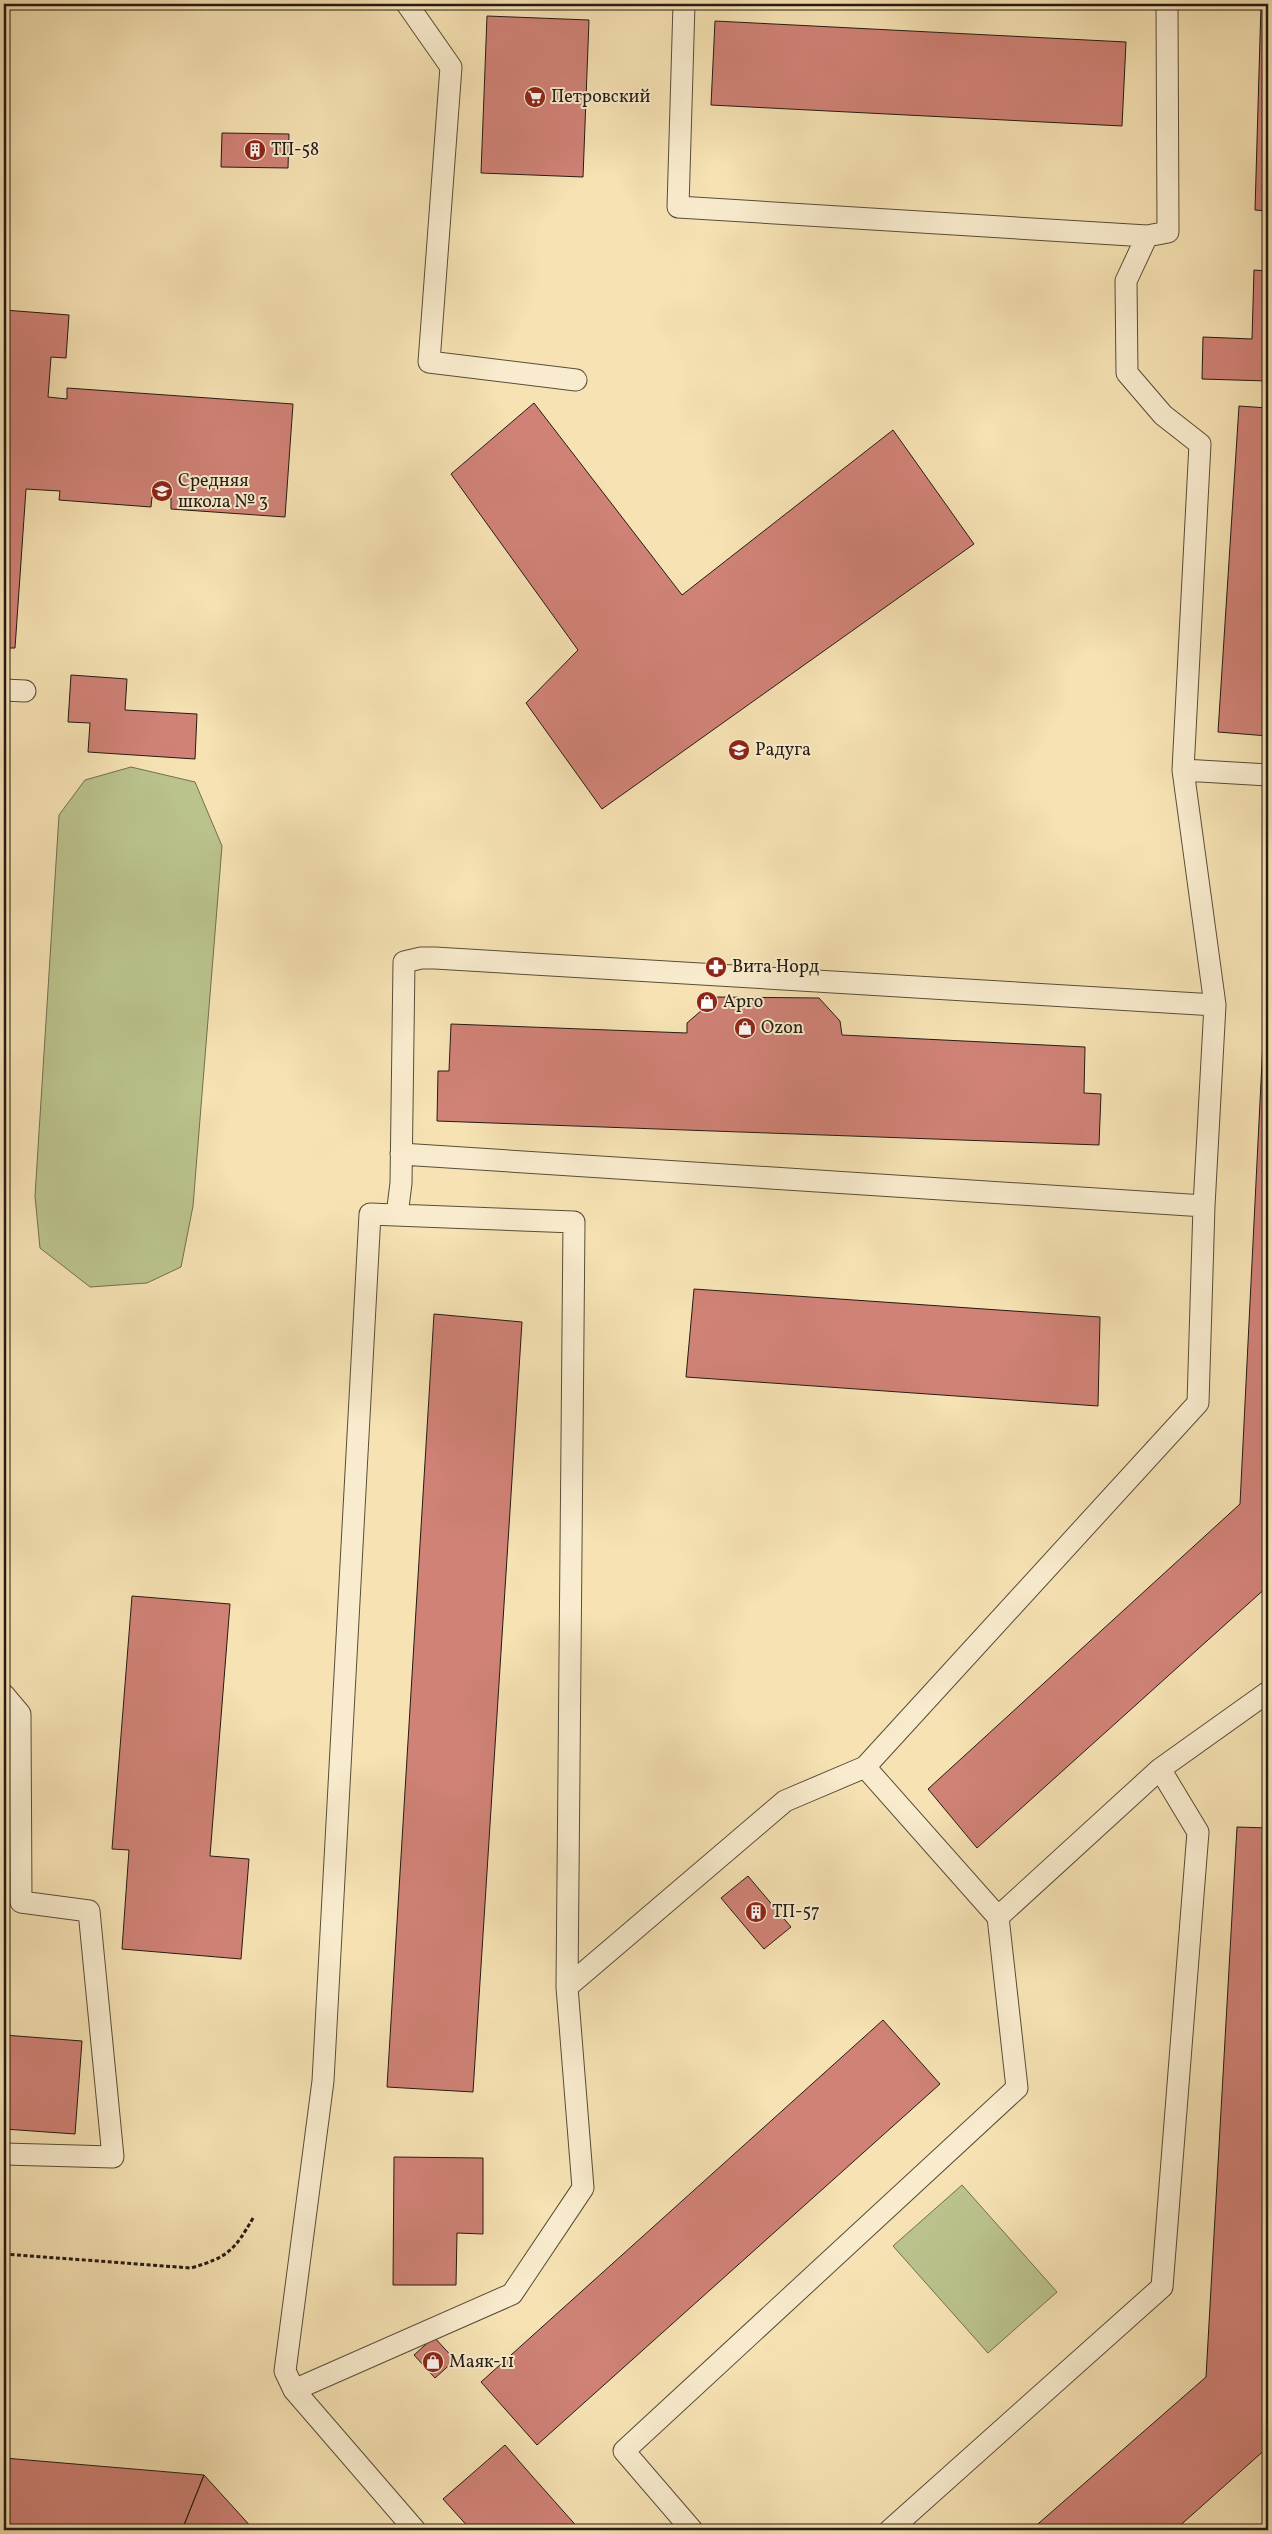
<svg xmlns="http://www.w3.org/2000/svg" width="1272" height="2534" font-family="Vollkorn,serif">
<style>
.green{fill:#bbc38d;stroke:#706f50}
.building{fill:#d08277;stroke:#241b12}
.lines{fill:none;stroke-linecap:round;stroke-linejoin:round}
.service-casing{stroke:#584d3a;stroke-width:23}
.path{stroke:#241b12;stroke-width:3;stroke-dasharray:4 2.5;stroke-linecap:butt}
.service{stroke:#f9ecce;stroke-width:21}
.labels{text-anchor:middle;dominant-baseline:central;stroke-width:4;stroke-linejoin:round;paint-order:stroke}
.poi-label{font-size:18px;fill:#241b12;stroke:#f9ecce;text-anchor:start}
</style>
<rect width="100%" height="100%" fill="#f6e2b3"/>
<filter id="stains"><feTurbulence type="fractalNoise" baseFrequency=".004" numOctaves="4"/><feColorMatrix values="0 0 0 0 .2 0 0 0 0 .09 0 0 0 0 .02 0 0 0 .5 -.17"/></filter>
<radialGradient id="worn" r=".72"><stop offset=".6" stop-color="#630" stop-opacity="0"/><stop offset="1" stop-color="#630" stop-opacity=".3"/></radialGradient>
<path class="green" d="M131 767 195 782 222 846 193 1206 181 1267 147 1283 90 1287 40 1248 35 1196 59 815 85 780Z
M962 2185 1057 2292 988 2353 893 2246Z"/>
<path class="building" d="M1261 4H1268V211L1255 210Z
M487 16 589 20 583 177 481 173Z
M715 21 1126 42 1122 126 711 105Z
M222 133 289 134 288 168 221 167Z
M1254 270 1268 271V381L1202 379 1203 337 1252 339Z
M4 310 69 315 66 358 51 357 48 397 67 399V388L293 404 285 517 171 509V498L152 497 151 507 59 500 60 491 26 489 15 648H4Z
M534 403 682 595 893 430 974 544 602 809 526 703 578 650 451 474Z
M1239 406 1268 408V736L1218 732Z
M71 675 127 679 125 710 197 714 195 759 88 752 90 723 68 722Z
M1268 941V1586L977 1848 928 1789 1240 1504Z
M717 997 819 998 840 1021 842 1035 1085 1047 1084 1093 1101 1094 1099 1145 437 1121 438 1071H449L451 1024 687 1033V1023Z
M694 1289 1100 1317 1098 1406 686 1377Z
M434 1314 522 1322 473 2092 387 2087Z
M132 1596 230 1604 210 1856 249 1859 241 1959 122 1949 129 1850 112 1849Z
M1237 1827 1268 1828V2447L1175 2530H1031L1206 2377Z
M748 1876 791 1927 764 1949 721 1898Z
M883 2020 940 2084 537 2445 481 2382Z
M4 2035 82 2041 75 2134 4 2129Z
M394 2157 483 2158V2234L457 2233 456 2285H393Z
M434 2337 455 2360 435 2378 414 2355Z
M505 2445 532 2476 580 2530H471L443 2499Z
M4 2458 204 2475 182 2530H4Z
M204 2475 254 2530H182Z"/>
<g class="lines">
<g class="service-casing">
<path id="service" d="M407 4 451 67 429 362 576 380
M684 4 678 207 1147 236 1168 232 1167 4
M4 690 25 691
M1183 770 1268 775
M401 1154 1204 1206
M397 1215 401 1183 404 962 421 958H435L1215 1005
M4 1695 20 1714 21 1902 89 1911 113 2157 4 2154
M998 1917 1160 1769
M567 1987 785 1801 865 1767
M294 2390 512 2294 583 2188 567 1987 574 1222 370 1214 323 2081 285 2371 294 2390 415 2530
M692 2530 624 2451 1017 2088 998 1917 865 1767 1198 1403 1204 1206 1215 1005 1183 770 1200 444 1163 415 1127 373 1126 281 1147 236
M890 2530 1162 2287 1198 1832 1160 1769 1268 1692"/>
</g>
<path class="path" d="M4 2254 191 2268C228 2257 234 2251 253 2218"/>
<use href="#service" class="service"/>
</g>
<defs>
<g id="supermarket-disc" transform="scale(1.125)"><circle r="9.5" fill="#8f2418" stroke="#f9ecce"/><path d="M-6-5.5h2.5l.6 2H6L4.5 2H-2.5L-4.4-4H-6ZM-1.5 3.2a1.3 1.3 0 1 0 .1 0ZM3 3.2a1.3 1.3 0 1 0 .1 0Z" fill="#fff"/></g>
<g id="building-disc" transform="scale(1.125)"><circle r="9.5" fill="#8f2418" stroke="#f9ecce"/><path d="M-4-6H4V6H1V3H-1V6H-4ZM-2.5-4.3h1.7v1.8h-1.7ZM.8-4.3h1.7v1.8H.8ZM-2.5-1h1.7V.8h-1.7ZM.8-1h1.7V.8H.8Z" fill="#fff"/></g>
<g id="school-disc" transform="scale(1.125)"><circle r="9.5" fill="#8f2418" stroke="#f9ecce"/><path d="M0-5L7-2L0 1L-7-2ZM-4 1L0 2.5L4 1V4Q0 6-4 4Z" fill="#fff"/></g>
<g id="pharmacy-disc" transform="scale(1.125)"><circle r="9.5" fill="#8f2418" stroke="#f9ecce"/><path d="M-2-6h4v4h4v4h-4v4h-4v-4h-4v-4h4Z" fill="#fff"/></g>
<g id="shop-disc" transform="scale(1.125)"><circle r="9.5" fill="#8f2418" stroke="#f9ecce"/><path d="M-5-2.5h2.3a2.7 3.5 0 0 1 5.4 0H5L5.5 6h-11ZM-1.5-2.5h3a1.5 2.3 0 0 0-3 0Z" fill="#fff"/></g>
</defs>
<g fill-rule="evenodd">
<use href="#supermarket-disc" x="535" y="97"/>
<use href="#building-disc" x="255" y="150"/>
<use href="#school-disc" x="162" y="491"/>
<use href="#school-disc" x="739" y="750"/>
<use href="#pharmacy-disc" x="716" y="967"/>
<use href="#shop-disc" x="707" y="1002"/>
<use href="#shop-disc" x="745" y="1028"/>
<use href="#building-disc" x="756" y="1912"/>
<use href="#shop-disc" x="433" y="2362"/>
</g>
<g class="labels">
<g class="poi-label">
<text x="551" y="97">Петровский</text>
<text x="271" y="150">ТП-58</text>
<text x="178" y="481">Средняя<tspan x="178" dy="21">школа № 3</tspan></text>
<text x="755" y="750">Радуга</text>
<text x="732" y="967">Вита Норд</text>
<text x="723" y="1002">Арго</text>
<text x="761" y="1028">Ozon</text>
<text x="772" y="1912">ТП-57</text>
<text x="449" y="2362">Маяк-11</text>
</g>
</g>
<rect width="1272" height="2534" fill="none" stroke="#f6e2b3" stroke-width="20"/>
<rect x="5" y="5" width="1262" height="2524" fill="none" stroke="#241b12" stroke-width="2.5"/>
<rect x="10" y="10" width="1252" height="2514" fill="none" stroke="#241b12"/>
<rect width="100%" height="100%" filter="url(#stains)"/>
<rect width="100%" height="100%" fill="url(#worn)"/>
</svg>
